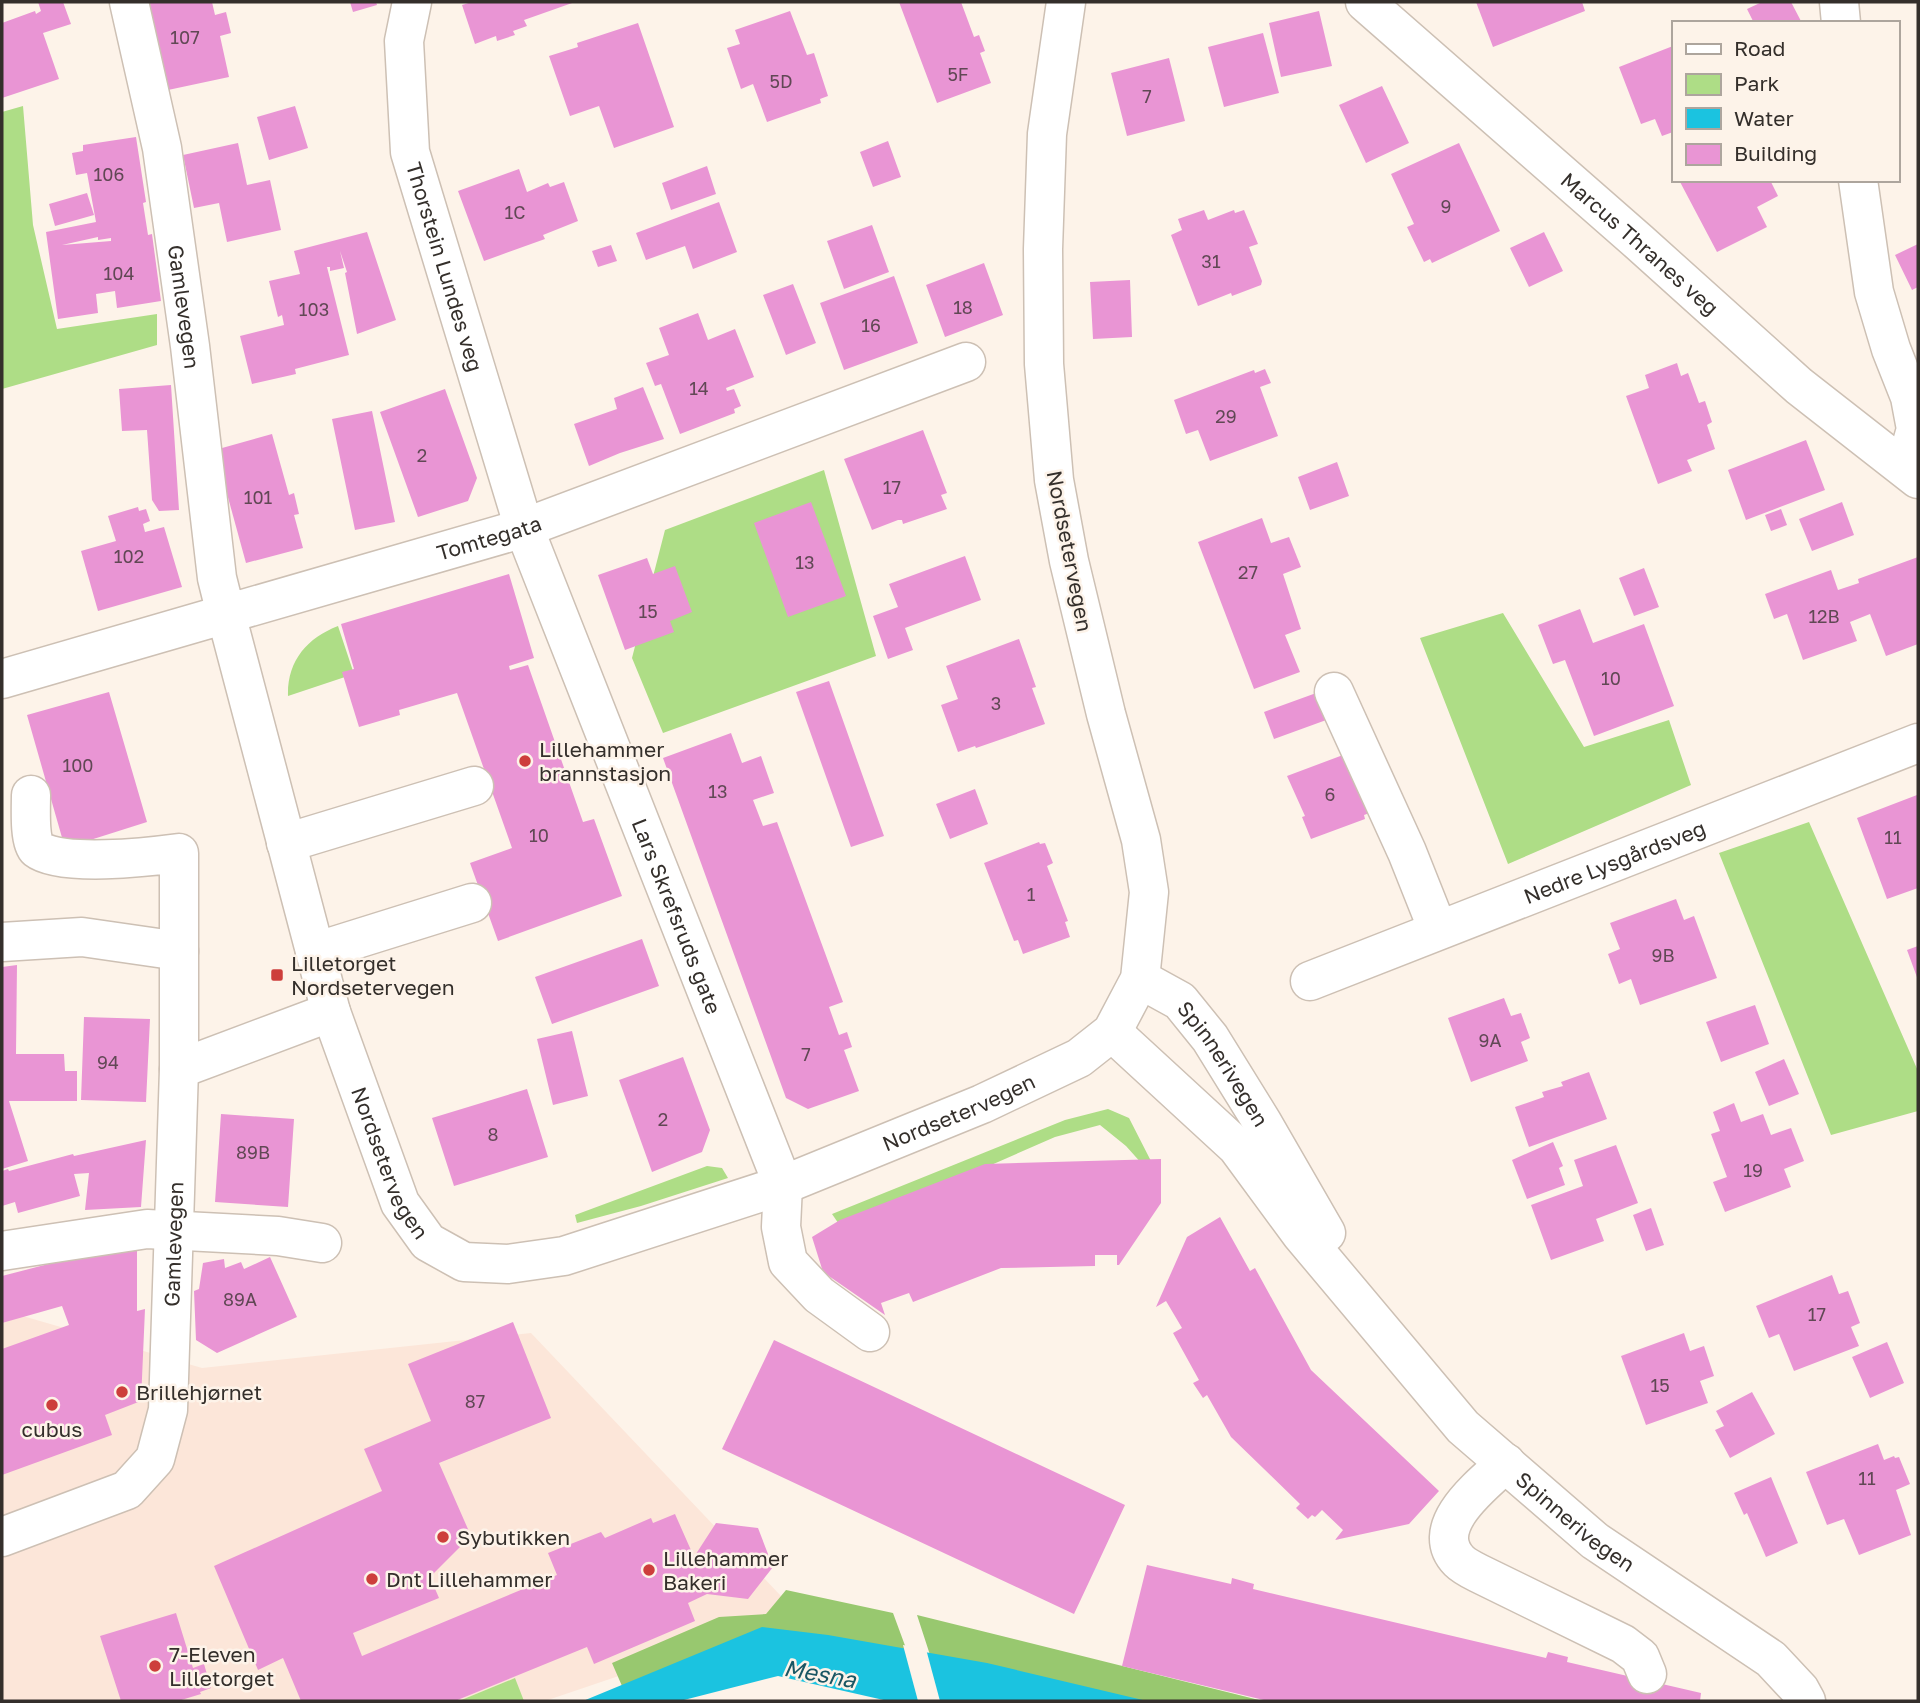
<svg xmlns="http://www.w3.org/2000/svg" width="1920" height="1703" font-family="'Golos Text',sans-serif">
<style>
.commercial{fill:#fce6d9}
.green{fill:#aedd86}
.forest{fill:#98c86f}
.water{fill:#1bc3e0}
.pier{fill:#fdf3e9}
.building{fill:#e995d4;fill-rule:evenodd}
.lines{fill:none;stroke-linecap:round;stroke-linejoin:round}
.minor-casing{stroke:#cdc0b4;stroke-width:41}
.major-casing{stroke:#cdc0b4;stroke-width:41}
.minor{stroke:#fff;stroke-width:38}
.major{stroke:#fff;stroke-width:38}
.poi-dot{fill:#cd3e3b;stroke:#fdf3e9;stroke-width:2.5}
.labels{text-anchor:middle;dominant-baseline:central;stroke-width:5;stroke-linejoin:round;paint-order:stroke}
.number-label{font-size:18px;fill:#614855}
.street-label{font-size:21px;fill:#342f2b;stroke:#fdf3e9}
.poi-label{font-size:21px;fill:#342f2b;stroke:#fdf3e9;text-anchor:start}
.water-label{font-size:23px;font-style:italic;fill:#1a5663;stroke:#fdf3e9}
</style>
<rect width="100%" height="100%" fill="#fdf3e9"/>
<path class="commercial" d="M2 1310 202 1368 531 1333 799 1615 545 1701H2Z"/>
<path class="green" d="M23 106 33 225 57 329 157 314V345L2 389V112Z
M824 470 876 656 663 733 632 658 665 530Z
M1503 613 1584 747 1669 720 1691 785 1508 864 1420 638Z
M338 626 354 674 288 696C287 661 307 638 338 626Z
M1809 822 1918 1071V1111L1831 1135 1719 853Z
M1108 1109 1129 1118 1153 1165 1160 1184 1126 1146 1100 1125 1055 1137 843 1230 832 1214 1065 1120Z
M707 1166 722 1168 728 1178 641 1206 577 1223 575 1215Z
M515 1678 524 1701H459Z"/>
<path class="forest" d="M786 1590 893 1613 914 1670 768 1659 622 1686 612 1663 719 1617 766 1614Z
M917 1615 1263 1701H1130L931 1658Z"/>
<path class="water" d="M762 1627 828 1635 987 1663 1147 1701H888L778 1676 680 1701H583Z"/>
<path class="pier" d="M903 1645 926 1649 940 1701H918Z"/>
<path class="building" d="M38 2H63L71 24 43 33 59 79 2 98V23L35 11 36 14 41 11Z
M147 2H212L215 15 226 12 231 33 220 36 229 77 168 90Z
M350 2H376L377 5 353 12Z
M472 2H575L524 20 527 26 513 31 515 35 497 41 496 36 475 44 462 5Z
M899 2H961L974 37 979 35 985 51 980 53 991 83 937 103Z
M1476 2H1582L1585 11 1493 47Z
M1762 2H1791L1802 23H1754L1747 9Z
M790 11 807 55 814 53 828 96 820 99 821 103 767 122 753 84 741 89 727 48 740 44 735 30Z
M1319 11 1332 66 1281 77 1269 23Z
M638 23 674 127 614 148 599 106 570 116 549 56 578 47 577 43Z
M1263 33 1279 93 1224 107 1208 47Z
M1673 46V132L1662 136 1655 119 1641 124 1619 67Z
M1169 58 1185 121 1127 136 1111 73Z
M1382 86 1409 143 1366 163 1339 105Z
M295 106 308 148 269 160 257 117Z
M136 137 146 202 143 203 148 235 152 234 161 301 117 308 115 291 96 294 98 313 58 319 46 232 96 222 87 173 76 175 72 153 83 151V145ZM98 237V240L111 238V241L62 245Z
M888 141 901 177 873 187 860 152Z
M238 143 247 185 270 180 281 230 227 242 219 203 194 208 183 155Z
M1459 143 1500 231 1432 263 1430 259 1424 262 1407 227 1414 224 1391 174Z
M707 166 716 194 671 210 662 183Z
M519 169 527 192 548 183 550 187 564 182 578 221 543 235 545 239 484 261 458 191Z
M1679 180H1770L1778 196 1757 207 1767 227 1717 252Z
M87 193 94 215 55 226 49 204Z
M719 202 737 252 693 269 685 246 646 260 636 233Z
M1204 210 1208 220 1234 210 1235 213 1244 210 1258 244 1249 247 1262 281 1261 285 1232 296 1231 293 1198 306 1171 235 1182 230 1178 219Z
M872 225 889 272 844 289 827 241Z
M367 232 396 320 357 334 345 273 347 272 340 251 344 268 330 271V267H327L349 355 295 369 296 374 252 384 240 336 284 325 282 315 278 317 269 281 300 274 294 251Z
M1544 232 1563 271 1529 287 1510 248Z
M1918 244V287L1912 290 1895 255Z
M611 245 617 261 598 267 592 251Z
M984 263 1003 315 945 337 926 285Z
M894 276 918 343 844 370 820 303Z
M1130 280 1132 337 1093 339 1090 282Z
M793 284 816 343 786 355 763 295Z
M698 313 708 340 735 329 754 377 726 388 727 391 734 389 741 406 734 409 735 413 680 434 661 384 655 386 646 363 669 355 659 328Z
M1677 363 1681 376 1688 373 1699 403 1705 401 1712 422 1707 425 1715 449 1687 460 1692 471 1658 484 1626 396 1649 388 1645 375Z
M1265 369 1271 383 1260 387 1278 436 1210 461 1198 430 1186 434 1174 400 1254 370 1255 373Z
M171 385 179 510 159 511 152 500 147 430 122 431 119 389Z
M643 387 664 439 620 453 589 466 574 424 617 409 614 398Z
M445 389 477 478 468 501 418 517 380 412Z
M372 411 395 522 355 530 332 419Z
M923 430 947 493 941 495 947 509 903 524 902 520H898L872 530 844 459Z
M272 434 289 495 294 493 299 514 294 515 303 548 246 563 215 450Z
M1806 440 1825 490 1746 520 1728 470Z
M1337 462 1349 496 1310 510 1298 477Z
M811 502 846 596 788 617 754 523Z
M1842 502 1854 535 1812 551 1799 519Z
M138 507 139 511 146 509 150 521 143 524 145 532 164 527 182 587 98 611 81 551 116 541 108 516Z
M1781 509 1787 525 1771 531 1765 515Z
M1262 518 1271 543 1289 537 1301 567 1283 574 1301 629 1285 635 1300 672 1254 689 1198 542Z
M965 556 981 600 905 628 913 650 888 659 873 616 898 607 889 584Z
M1918 557V644L1886 656 1870 614 1850 622 1857 641 1803 660 1787 614 1774 619 1765 594 1831 570 1838 590 1859 583 1858 579Z
M647 558 653 574 675 566 692 612 670 621 674 632 625 650 598 575Z
M1644 568 1659 607 1634 616 1619 578Z
M509 574 534 658 509 666 510 670 528 665 583 822 594 819 622 896 498 941 470 863 512 848 457 693 399 710 400 715 359 727 342 672 354 669 341 624Z
M1580 609 1593 643 1644 624 1674 706 1594 736 1565 660 1553 664 1538 625Z
M1019 639 1036 687 1032 688 1045 724 976 748 975 746 958 752 941 705 958 699 946 666Z
M829 681 884 836 851 847 796 692Z
M109 692 147 822 65 848 27 715Z
M1319 692 1329 719 1274 739 1264 712Z
M731 733 742 763 761 756 774 793 753 800 763 826 777 822 843 1002 829 1007 839 1035 847 1032 852 1047 844 1050 859 1091 808 1109 786 1098 663 758Z
M1343 755 1353 781 1366 776 1378 810 1364 815 1365 819 1311 839 1302 817 1305 816 1287 776Z
M975 789 988 824 950 839 936 804Z
M1917 795 1918 888 1887 899 1857 818Z
M1039 842 1040 844 1045 843 1053 863 1047 866 1068 921 1065 922 1070 937 1023 954 1018 940 1014 941 984 863Z
M1676 899 1684 920 1694 916 1717 978 1640 1005 1631 979 1619 984 1608 954 1620 949 1610 923Z
M642 939 659 986 552 1024 535 977Z
M1918 946V980L1907 950Z
M17 965 16 1054H64L65 1071H77V1101H9L28 1161 2 1169V967Z
M1504 998 1511 1016 1521 1013 1530 1038 1521 1042 1528 1061 1471 1082 1448 1018Z
M1755 1005 1769 1044 1721 1062 1706 1022Z
M84 1017 150 1019 146 1102 81 1100Z
M572 1031 588 1096 553 1105 537 1039Z
M683 1057 710 1130 702 1152 652 1172 619 1080Z
M1784 1059 1799 1094 1769 1106 1755 1072Z
M1589 1072 1607 1119 1529 1147 1515 1107 1544 1097 1542 1092 1563 1086 1561 1082Z
M527 1089 548 1157 454 1186 432 1118Z
M1734 1103 1741 1122 1763 1114 1771 1135 1791 1128 1804 1161 1784 1169 1791 1187 1725 1212 1713 1182 1727 1177 1711 1134 1720 1131 1713 1112Z
M221 1114 294 1119 288 1207 215 1202Z
M146 1140 141 1207 85 1210 89 1173 74 1174 80 1196 18 1213 15 1202 2 1206V1171L8 1169 9 1171 73 1154 74 1156Z
M1553 1142 1563 1166 1559 1168 1565 1185 1527 1199 1512 1160Z
M1616 1145 1638 1203 1596 1219 1604 1241 1551 1260 1531 1205 1583 1186 1574 1160Z
M1161 1159V1203L1119 1265H1117V1255H1095V1266L1001 1268 913 1302 909 1293 881 1303 885 1315 823 1272 812 1237 840 1220 985 1164Z
M1651 1208 1664 1245 1646 1251 1633 1215Z
M1220 1217 1250 1271 1255 1268 1311 1370 1439 1491 1409 1524 1335 1540 1343 1530 1322 1510 1315 1517 1312 1515 1308 1519 1296 1508 1300 1504 1231 1437 1207 1395 1203 1398 1193 1383 1199 1380 1173 1333 1182 1328 1166 1301 1156 1307 1187 1237Z
M118 1246 119 1253 137 1249V1311L145 1309 141 1401 105 1415 112 1435 2 1475V1349L69 1325 62 1306 2 1323V1276Z
M270 1257 297 1317 217 1353 196 1340 194 1291 199 1289 203 1263 224 1259 225 1268 241 1262 244 1269Z
M1832 1275 1839 1294 1848 1291 1860 1323 1851 1327 1859 1346 1794 1371 1779 1334 1769 1338 1756 1306Z
M513 1322 551 1418 439 1463 471 1536 430 1577 439 1598 353 1633 362 1656 557 1575 548 1553 601 1532 605 1538 651 1518 653 1523 675 1514 694 1557 716 1523 758 1528 773 1567 748 1599 707 1594 688 1603 695 1621 594 1664 587 1647 455 1701H301L283 1658 258 1670 214 1566 382 1491 364 1449 431 1421 408 1364Z
M1684 1333 1690 1351 1704 1346 1714 1376 1700 1381 1708 1403 1646 1425 1621 1356Z
M774 1340 1125 1505 1074 1614 722 1449Z
M1887 1342 1904 1383 1870 1398 1852 1357Z
M1752 1392 1775 1434 1730 1458 1715 1430 1724 1426 1716 1411Z
M1878 1444 1884 1460 1894 1456 1895 1458 1899 1457 1910 1484 1896 1490 1911 1535 1859 1555 1844 1519 1827 1525 1806 1472Z
M1771 1477 1798 1543 1766 1557 1747 1513 1744 1515 1734 1493Z
M1147 1565 1231 1584 1232 1578 1254 1584 1253 1589 1546 1658 1548 1652 1568 1657 1567 1662 1701 1693 1700 1701H1268L1122 1666Z
M176 1613 193 1668 204 1664 211 1688 200 1692 201 1694 178 1701H121L100 1636Z"/>
<g class="lines">
<g class="minor-casing">
<g id="minor">
<path id="s1" d="M129 2 162 148 190 346 217 578 226 614 524 528 966 362"/>
<path id="s2" d="M412 2 404 41 410 152 524 528 783 1185 781 1227 788 1262 819 1295 870 1332"/>
<path id="s3" d="M1365 2 1639 242 1799 386 1918 479"/>
<path d="M1839 2 1841 23"/>
<path d="M1858 180 1874 292 1891 349 1910 397 1916 429 1905 468"/>
<path d="M1334 692 1407 852 1438 930"/>
<path d="M286 843 474 786"/>
<path d="M2 942 82 937 179 951"/>
<path d="M315 952 472 903"/>
<path id="s4" d="M1140 979 1180 1001 1210 1038 1262 1122 1326 1233"/>
<path id="s5" d="M1310 981 1918 743"/>
<path id="s6" d="M1112 1032 1237 1147 1301 1234 1463 1427 1595 1541 1771 1659 1800 1690 1806 1701"/>
<path d="M179 1069 331 1012"/>
<path d="M2 1251 147 1229 278 1236 322 1243"/>
<path d="M1506 1463C1483 1484 1426 1527 1459 1561 1464 1566 1472 1570 1478 1573L1623 1644 1640 1657 1647 1674"/>
<path id="s7" d="M2 1537 127 1490 155 1459 168 1410 179 1069V853C149 857 60 867 37 849 29 842 31 806 31 795"/>
</g>
</g>
<g class="major-casing">
<g id="major">
<path id="s8" d="M2 679 226 614 331 1012 400 1203 428 1242 464 1262 508 1264 564 1256 783 1185 982 1104 1079 1058 1112 1032 1140 979 1149 892 1141 840 1106 714 1069 561 1054 480 1044 364 1043 249 1047 134 1066 2"/>
</g>
</g>
<use href="#minor" class="minor"/>
<use href="#major" class="major"/>
</g>
<g class="poi-dot">
<circle cx="525" cy="761" r="7"/>
<rect x="270" y="968" width="14" height="14" rx="3.5"/>
<circle cx="122" cy="1392" r="7"/>
<circle cx="52" cy="1405" r="7"/>
<circle cx="443" cy="1537" r="7"/>
<circle cx="649" cy="1570" r="7"/>
<circle cx="372" cy="1579" r="7"/>
<circle cx="155" cy="1666" r="7"/>
</g>
<g class="labels">
<g class="number-label">
<text x="185" y="37">107</text>
<text x="958" y="74">5F</text>
<text x="781" y="81">5D</text>
<text x="1147" y="96">7</text>
<text x="109" y="174">106</text>
<text x="1446" y="206">9</text>
<text x="515" y="212">1C</text>
<text x="1211" y="261">31</text>
<text x="119" y="273">104</text>
<text x="963" y="307">18</text>
<text x="314" y="309">103</text>
<text x="871" y="325">16</text>
<text x="699" y="388">14</text>
<text x="1226" y="416">29</text>
<text x="422" y="455">2</text>
<text x="892" y="487">17</text>
<text x="258" y="497">101</text>
<text x="129" y="556">102</text>
<text x="805" y="562">13</text>
<text x="1248" y="572">27</text>
<text x="648" y="611">15</text>
<text x="1824" y="616">12B</text>
<text x="1611" y="678">10</text>
<text x="996" y="703">3</text>
<text x="78" y="765">100</text>
<text x="718" y="791">13</text>
<text x="1330" y="794">6</text>
<text x="539" y="835">10</text>
<text x="1893" y="837">11</text>
<text x="1031" y="894">1</text>
<text x="1663" y="955">9B</text>
<text x="1490" y="1040">9A</text>
<text x="806" y="1054">7</text>
<text x="108" y="1062">94</text>
<text x="663" y="1119">2</text>
<text x="493" y="1134">8</text>
<text x="253" y="1152">89B</text>
<text x="1753" y="1170">19</text>
<text x="240" y="1299">89A</text>
<text x="1817" y="1314">17</text>
<text x="1660" y="1385">15</text>
<text x="475" y="1401">87</text>
<text x="1867" y="1478">11</text>
</g>
<g class="street-label">
<text stroke="none"><textPath href="#s3" startOffset="366">Marcus Thranes veg</textPath></text>
<text stroke="none"><textPath href="#s2" startOffset="271">Thorstein Lundes veg</textPath></text>
<text stroke="none"><textPath href="#s1" startOffset="310">Gamlevegen</textPath></text>
<text stroke="none"><textPath href="#s1" startOffset="894">Tomtegata</textPath></text>
<text transform="translate(1070 551) rotate(79)">Nordsetervegen</text>
<text stroke="none"><textPath href="#s5" startOffset="327">Nedre Lysgårdsveg</textPath></text>
<text stroke="none"><textPath href="#s2" startOffset="961">Lars Skrefsruds gate</textPath></text>
<text stroke="none"><textPath href="#s4" startOffset="122">Spinnerivegen</textPath></text>
<text stroke="none"><textPath href="#s8" startOffset="1458">Nordsetervegen</textPath></text>
<text stroke="none"><textPath href="#s8" startOffset="807">Nordsetervegen</textPath></text>
<text stroke="none"><textPath href="#s7" startOffset="392">Gamlevegen</textPath></text>
<text stroke="none"><textPath href="#s6" startOffset="677">Spinnerivegen</textPath></text>
</g>
<g class="poi-label">
<text x="539" y="749">Lillehammer<tspan x="539" dy="24">brannstasjon</tspan></text>
<text x="291" y="963">Lilletorget<tspan x="291" dy="24">Nordsetervegen</tspan></text>
<text x="136" y="1392">Brillehjørnet</text>
<text x="52" y="1429" text-anchor="middle">cubus</text>
<text x="457" y="1537">Sybutikken</text>
<text x="663" y="1558">Lillehammer<tspan x="663" dy="24">Bakeri</tspan></text>
<text x="386" y="1579">Dnt Lillehammer</text>
<text x="169" y="1654">7-Eleven<tspan x="169" dy="24">Lilletorget</tspan></text>
</g>
<g class="water-label">
<text transform="translate(820 1673) rotate(10)">Mesna</text>
</g>
</g>
<rect width="1920" height="1703" fill="none" stroke="#342f2b" stroke-width="7"/>
<rect x="1672" y="21" width="228" height="161" fill="#fdf3e9" stroke="#ada59d" stroke-width="2"/>
<rect x="1686" y="44" width="35" height="10" fill="#ffffff" stroke="#ada59d" stroke-width="2"/>
<text x="1734" y="56" font-size="21" fill="#342f2b">Road</text>
<rect x="1686" y="74" width="35" height="21" fill="#aedd86" stroke="#ada59d" stroke-width="2"/>
<text x="1734" y="91" font-size="21" fill="#342f2b">Park</text>
<rect x="1686" y="108" width="35" height="21" fill="#1bc3e0" stroke="#ada59d" stroke-width="2"/>
<text x="1734" y="126" font-size="21" fill="#342f2b">Water</text>
<rect x="1686" y="144" width="35" height="21" fill="#e995d4" stroke="#ada59d" stroke-width="2"/>
<text x="1734" y="161" font-size="21" fill="#342f2b">Building</text>
</svg>
